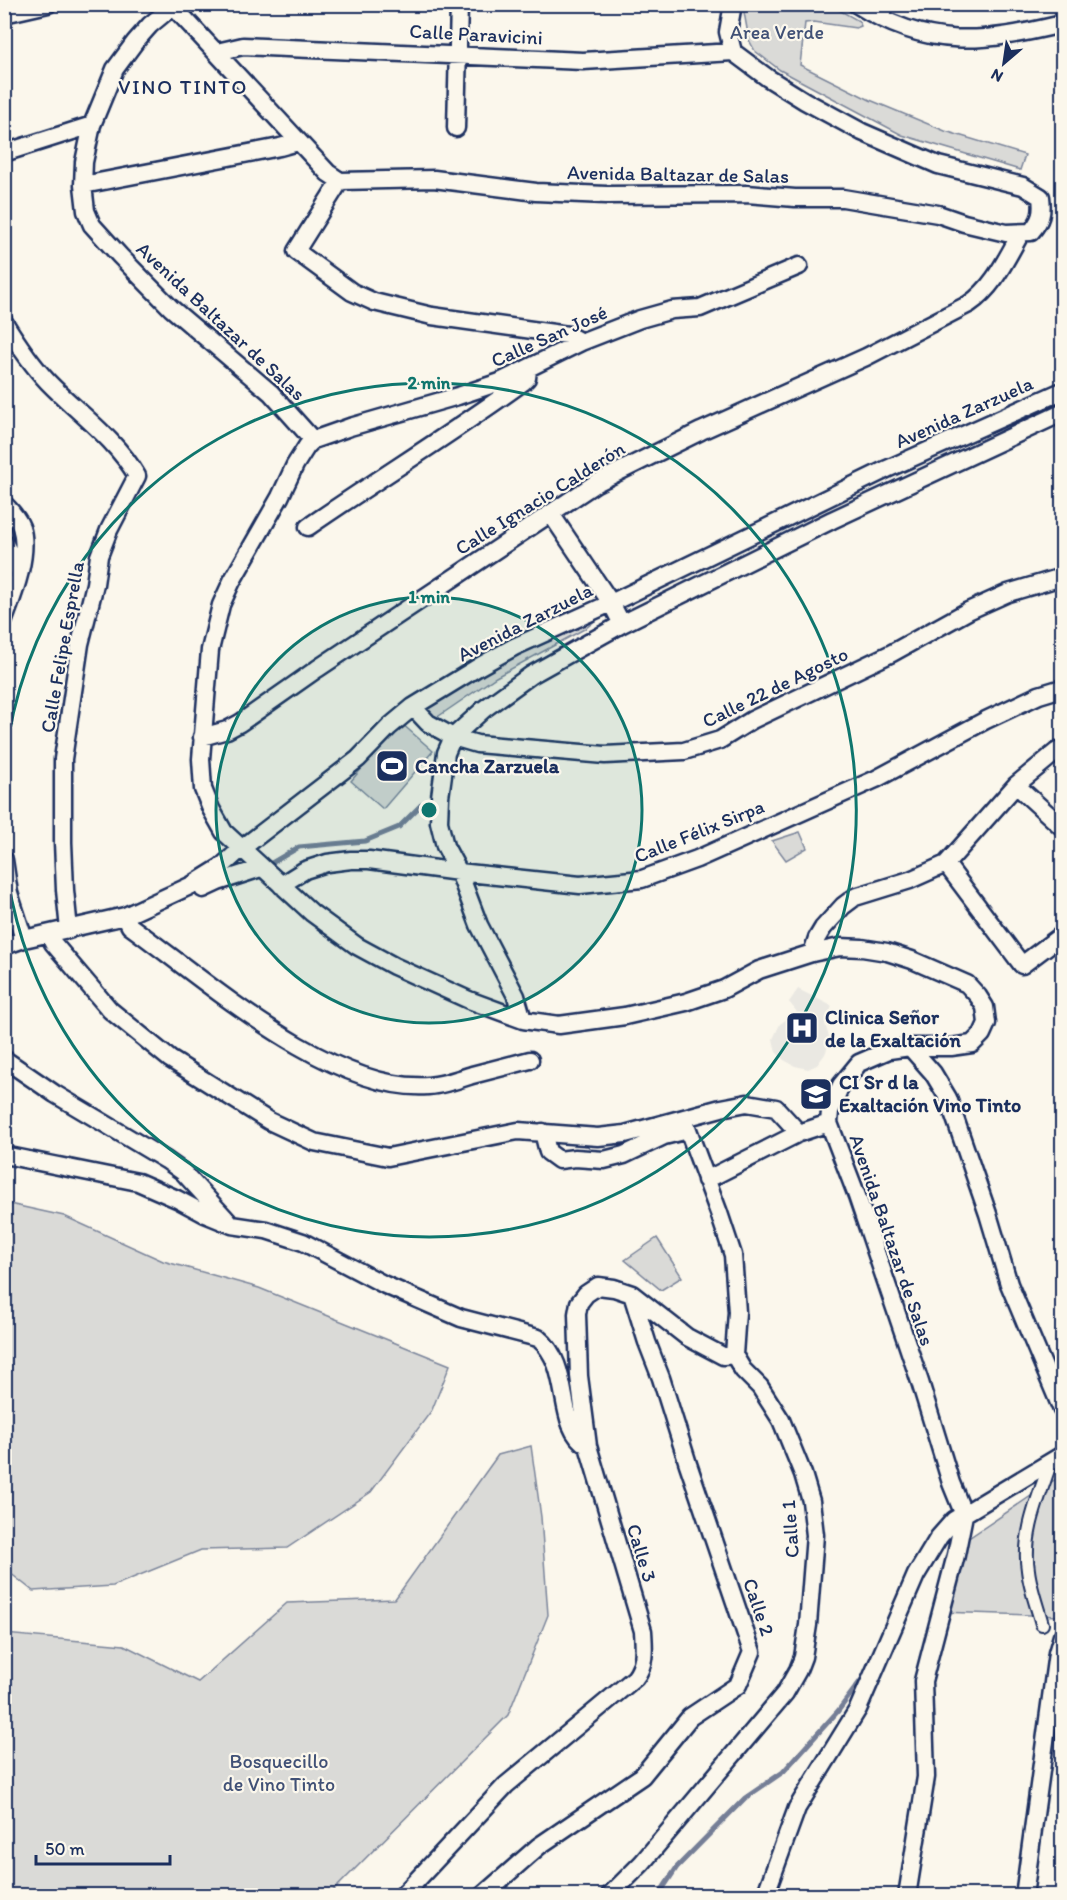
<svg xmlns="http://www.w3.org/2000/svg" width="1067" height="1900" font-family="Itim,sans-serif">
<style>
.built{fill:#eae8e2}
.green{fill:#dadad7;stroke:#7a849a;stroke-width:1.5}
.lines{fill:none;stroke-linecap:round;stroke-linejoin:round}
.stream{stroke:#747e96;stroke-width:5}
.pedestrian-casing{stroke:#1b2f5e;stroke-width:16}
.minor-casing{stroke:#1b2f5e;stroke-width:21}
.pedestrian{stroke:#fbf7ec;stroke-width:12}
.minor{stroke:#fbf7ec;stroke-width:16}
.ring{fill:none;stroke:#0f766e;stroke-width:3}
.labels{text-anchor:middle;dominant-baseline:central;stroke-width:4.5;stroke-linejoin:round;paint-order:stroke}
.park-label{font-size:20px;fill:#415176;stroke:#fbf7ec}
.street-label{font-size:20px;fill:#1b2f5e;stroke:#fbf7ec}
.poi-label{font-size:20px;font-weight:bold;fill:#1b2f5e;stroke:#fbf7ec;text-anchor:start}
.neighbourhood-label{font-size:21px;letter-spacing:1.5px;fill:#1b2f5e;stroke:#fbf7ec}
.centre{fill:#0f766e;stroke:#fbf7ec;stroke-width:3}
.ring-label{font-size:18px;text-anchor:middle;font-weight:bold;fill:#0f766e;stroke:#fbf7ec;stroke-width:4.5;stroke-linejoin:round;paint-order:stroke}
</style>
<rect width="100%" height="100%" fill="#fbf7ec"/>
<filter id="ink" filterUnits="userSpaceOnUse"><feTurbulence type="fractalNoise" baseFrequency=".0167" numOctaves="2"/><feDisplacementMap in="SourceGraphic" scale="12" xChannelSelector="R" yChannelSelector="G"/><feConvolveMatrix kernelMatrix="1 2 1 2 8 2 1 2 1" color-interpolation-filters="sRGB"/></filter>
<g filter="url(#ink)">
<path class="built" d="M798 989 832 1006 825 1024 830 1040 825 1054 817 1065 808 1069 795 1066 784 1060 776 1052 773 1039 780 1024 797 1012 789 1002Z"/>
<path class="green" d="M746 5H830L859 21 861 26 856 28 814 22 805 23 800 65 870 100 945 131 1025 155 1020 170 902 135 780 70 755 51 749 40 744 12Z
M594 612 597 619 586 628 496 677 436 718 427 714 424 705Z
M401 723 433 751 383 809 351 781Z
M800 832 807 848 786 860 772 841Z
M5 1203 64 1216 163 1261 259 1288 450 1365 432 1410 371 1492 287 1548 201 1550 113 1586 33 1591 5 1569Z
M657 1238 682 1277 661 1290 625 1260Z
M531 1446 541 1517 548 1615 508 1715 329 1895H5V1634L124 1645 198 1682 287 1603 395 1599 498 1455Z
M1062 1475V1611L1060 1616 939 1612 951 1550Z"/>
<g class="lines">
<path class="stream" d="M270 864 299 847 365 841 399 827 422 804
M658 1896 677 1867 745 1798 783 1772 838 1711 865 1675"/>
<g class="pedestrian-casing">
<path id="pedestrian" d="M883 20 887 4
M1042 1624C1037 1606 1030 1588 1028 1570 1022 1533 1040 1495 1051 1461"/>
</g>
<g class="minor-casing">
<path id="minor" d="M171 4 328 173 340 181 434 179 536 192 606 195 747 194 795 198H843L938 214 964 223 1006 233 1031 232C1041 220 1043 213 1041 197L1023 186 938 165 862 132 805 101 768 78 733 52 728 32 733 4
M856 4C928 50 983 43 1062 24
M173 6 150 25 135 42 115 69 92 125 84 162 83 185 86 211 92 225 120 256 171 308 271 393 313 440
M4 14 48 4
M217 52 243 46 583 61 733 52
M456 128 459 4
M4 153 92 125
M340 181 296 251 352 292 374 302 432 316 568 335 581 342
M83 185 280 147 298 142
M799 266 700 308 672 310 640 319 581 342 500 382 458 396 350 427 313 440 307 446 295 465 280 497 232 581 221 605 210 650 201 759 203 789 211 809 224 832 312 913 357 946 394 966 469 1000 523 1020 559 1025 625 1016 686 1002 724 989 759 970 812 953 840 947 862 948 887 952 912 960 967 984 978 996 985 1007 987 1023 982 1034 972 1044 951 1047H910L889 1050 859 1063 841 1085 830 1111 829 1123 857 1196 920 1382 951 1483 964 1515 956 1555 923 1681 926 1777 907 1896
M4 322C17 343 31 364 48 382 79 414 114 437 137 476L109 530 99 556 95 584 80 644 63 759V842L65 890 69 930
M4 504C10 510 18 519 21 527 30 553 13 596 4 620
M551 514 611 603 622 624
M308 527C379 478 453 433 523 382L527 378 528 370
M4 542 19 572
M413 707 428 723 453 737 477 744 605 755 684 751 720 740 752 720 892 653 968 611 1008 593 1062 577
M202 737 227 730 240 723 317 669 596 483 701 431 866 357 969 304C994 287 1006 259 1021 233
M1016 785 1062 827
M4 860 9 893 24 939
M946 864 1022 965 1062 935
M281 885 305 870 327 863 351 860H369L459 872 580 885 642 879 697 859 876 779 986 720 1039 695 1062 688
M203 889 218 882 261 868
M125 916 130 926C205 980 332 1093 428 1086 443 1085 457 1080 472 1075 491 1070 510 1065 530 1060
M49 934 53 943 110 1010 170 1059 269 1121 314 1142 388 1157 518 1131 598 1137 625 1134 721 1108 747 1103 776 1108 799 1133
M4 946 24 939 125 916 192 885 221 867 241 849 358 759 389 727 413 707 480 666 514 647 611 603 887 469 1062 391
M812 953 817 938 823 928 843 906 855 897 910 880 946 864 1016 785 1056 752 1062 749
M523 1020 516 996 479 925 459 872 445 846 439 822 440 797 446 753 453 737 484 709 531 675 622 624 832 520 1062 413
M910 1047 933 1073 948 1098 988 1214 1009 1284 1062 1410
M4 1059 55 1094 166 1160 183 1172 228 1221
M543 1132 548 1152 559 1160 575 1158 604 1160 624 1155 664 1136 688 1130
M4 1155 138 1182 177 1199 205 1214 232 1225 266 1230 303 1242 385 1285 461 1318 538 1338C574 1367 554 1426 588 1446
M706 1180 799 1133 829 1123
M402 1896 506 1785 635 1678C646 1664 644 1648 643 1631L588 1446 579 1376 577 1314 579 1303 586 1294 598 1286 614 1288 632 1294 687 1337 723 1356 734 1355
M482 1896 539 1846 642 1776 690 1717 738 1685 752 1652 688 1464 661 1378 647 1342 632 1294
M609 1896 642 1863 785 1693 798 1670 803 1657 808 1625 815 1535 811 1501 803 1474 781 1420 760 1387 743 1370 734 1355 737 1312 733 1255 719 1213 684 1119
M765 1896 797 1808 858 1709 916 1575 939 1537 954 1520 1062 1455
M1024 1896 1057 1653 1062 1636"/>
</g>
<use href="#pedestrian" class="pedestrian"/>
<use href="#minor" class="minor"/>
</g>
</g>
<circle cx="429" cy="810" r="213" fill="#0f766e" fill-opacity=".12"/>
<g class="ring">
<circle cx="429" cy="810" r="213"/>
<path d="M5 762A427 427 0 1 1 5 858"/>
</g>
<defs>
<g id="stadium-square" transform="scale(1.725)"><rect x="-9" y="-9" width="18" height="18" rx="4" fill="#1b2f5e" stroke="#fbf7ec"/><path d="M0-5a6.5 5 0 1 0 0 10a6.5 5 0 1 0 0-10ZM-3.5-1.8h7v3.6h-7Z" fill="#fff"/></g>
<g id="hospital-square" transform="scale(1.725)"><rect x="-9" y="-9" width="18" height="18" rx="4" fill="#1b2f5e" stroke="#fbf7ec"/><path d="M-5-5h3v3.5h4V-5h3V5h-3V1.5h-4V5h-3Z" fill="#fff"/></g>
<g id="school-square" transform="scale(1.725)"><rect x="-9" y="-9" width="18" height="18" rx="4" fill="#1b2f5e" stroke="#fbf7ec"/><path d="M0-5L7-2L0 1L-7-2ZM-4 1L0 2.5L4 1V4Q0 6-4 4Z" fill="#fff"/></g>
</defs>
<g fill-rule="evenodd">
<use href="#stadium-square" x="392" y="766"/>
<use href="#hospital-square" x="802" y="1028"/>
<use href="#school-square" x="816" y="1094"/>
</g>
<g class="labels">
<g class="park-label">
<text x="777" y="32">Area Verde</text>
<text x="279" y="1761">Bosquecillo<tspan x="279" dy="23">de Vino Tinto</tspan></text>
</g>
<g class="street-label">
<text transform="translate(476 34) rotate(3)">Calle Paravicini</text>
<text transform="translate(678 174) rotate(1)">Avenida Baltazar de Salas</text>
<text transform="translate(221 321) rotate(43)">Avenida Baltazar de Salas</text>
<text transform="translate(549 336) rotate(-24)">Calle San José</text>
<text transform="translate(964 412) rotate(-24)">Avenida Zarzuela</text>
<text transform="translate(540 498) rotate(-32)">Calle Ignacio Calderón</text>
<text transform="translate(525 622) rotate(-27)">Avenida Zarzuela</text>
<text transform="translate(62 647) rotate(-80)">Calle Felipe Esprella</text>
<text transform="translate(775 687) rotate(-26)">Calle 22 de Agosto</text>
<text transform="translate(699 831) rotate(-22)">Calle Félix Sirpa</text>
<text transform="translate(892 1240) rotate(71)">Avenida Baltazar de Salas</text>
<text transform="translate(790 1529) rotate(-94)">Calle 1</text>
<text transform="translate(642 1553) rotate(73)">Calle 3</text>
<text transform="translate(759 1607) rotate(71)">Calle 2</text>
</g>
<g class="poi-label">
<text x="415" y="766">Cancha Zarzuela</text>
<text x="825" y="1017">Clinica Señor<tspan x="825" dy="23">de la Exaltación</tspan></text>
<text x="839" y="1082">CI Sr d la<tspan x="839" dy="23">Exaltación Vino Tinto</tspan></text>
</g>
<g class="neighbourhood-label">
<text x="183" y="86">VINO TINTO</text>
</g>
</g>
<circle cx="429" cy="810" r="9" class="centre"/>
<g class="ring-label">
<text x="429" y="389">2 min</text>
<text x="429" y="603">1 min</text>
</g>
<rect width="1067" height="1900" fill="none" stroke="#fbf7ec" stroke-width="24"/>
<rect x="12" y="12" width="1043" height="1876" fill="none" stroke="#1b2f5e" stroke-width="2" filter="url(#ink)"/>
<g transform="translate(1004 63) rotate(209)" stroke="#fbf7ec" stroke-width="4.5" paint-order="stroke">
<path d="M0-4.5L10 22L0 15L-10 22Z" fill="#1b2f5e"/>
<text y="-9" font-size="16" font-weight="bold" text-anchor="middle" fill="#1b2f5e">N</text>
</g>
<path d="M36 1855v9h134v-9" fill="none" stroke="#1b2f5e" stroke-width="3"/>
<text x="45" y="1855" font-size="18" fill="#1b2f5e" stroke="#fbf7ec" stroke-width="4.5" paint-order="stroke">50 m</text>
</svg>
